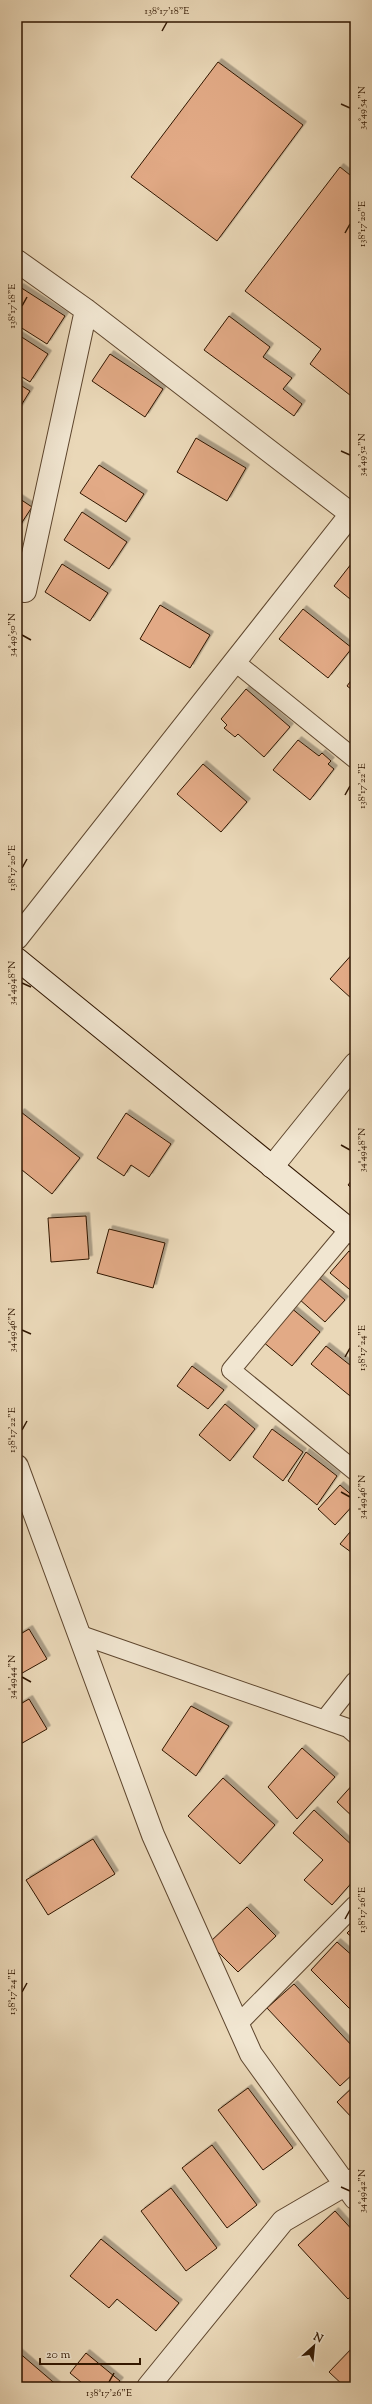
<svg xmlns="http://www.w3.org/2000/svg" width="372" height="2404" font-family="'Sorts Mill Goudy',serif">
<style>
.building{fill:#e2aa86;stroke:#301600;filter:url(#shadow)}
.lines{fill:none;stroke-linecap:round;stroke-linejoin:round}
.lane-casing{stroke:#5e462e;stroke-width:20}
.street-casing{stroke:#5e462e;stroke-width:24}
.secondary-casing{stroke:#301600;stroke-width:24}
.lane{stroke:#f1e6d1;stroke-width:18}
.street{stroke:#f1e6d1;stroke-width:22}
.secondary{stroke:#f1e6d1;stroke-width:22}
.ticks{fill:none;stroke:#301600;stroke-width:1.5}
.neatline{fill:none;stroke:#301600;stroke-width:1.5}
.ticks-label{font-size:10px;text-anchor:middle;fill:#301600}
</style>
<defs>
<filter id="shadow"><feDropShadow dx="3.5" dy="-3.5" stdDeviation="0" flood-color="#0004"/></filter>
</defs>
<rect width="100%" height="100%" fill="#ead8b8"/>
<filter id="stains"><feTurbulence type="fractalNoise" baseFrequency=".005" numOctaves="4"/><feColorMatrix values="0 0 0 0 .2 0 0 0 0 .09 0 0 0 0 .02 0 0 0 .5 -.17"/></filter>
<radialGradient id="worn" r=".72"><stop offset=".6" stop-color="#630" stop-opacity="0"/><stop offset="1" stop-color="#630" stop-opacity=".3"/></radialGradient>
<path class="building" d="M218 62 303 125 217 241 131 177Z
M340 167 355 179V399L310 364 321 349 245 291Z
M20 287 65 316 47 344 17 325V291Z
M229 316 270 347 263 357 292 378 283 389 302 404 294 416 204 350Z
M17 334 48 354 30 382 17 374Z
M110 354 163 389 145 417 92 381Z
M17 383 30 391 17 412Z
M196 438 246 468 227 501 177 472Z
M99 465 144 494 126 522 80 493Z
M17 497 32 507 17 530Z
M82 512 127 542 109 569 64 540Z
M355 559V603L334 586Z
M62 564 108 593 90 621 45 592Z
M160 605 210 635 190 668 140 639Z
M303 609 352 648 328 678 279 639Z
M355 675V692L347 686Z
M246 689 290 727 264 757 238 734 235 737 224 728 227 725 221 719Z
M298 740 319 756 322 753 331 761 328 764 334 769 310 800 273 770Z
M203 764 247 802 221 832 177 794Z
M355 951V996L352 999 330 979Z
M21 1112 80 1158 52 1194 17 1166V1117Z
M126 1113 171 1144 149 1177 131 1165 124 1176 97 1158Z
M355 1176V1191L348 1185Z
M86 1216 89 1259 51 1262 48 1218Z
M109 1229 165 1243 153 1288 97 1273Z
M349 1251 355 1256V1294L330 1273Z
M318 1277 345 1300 325 1322 299 1299Z
M290 1307 320 1332 292 1366 262 1341Z
M326 1346 355 1369V1400L311 1364Z
M192 1366 224 1390 208 1409 177 1386Z
M225 1404 255 1429 230 1461 199 1435Z
M272 1429 303 1452 283 1481 253 1457Z
M306 1452 337 1476 317 1505 288 1481Z
M340 1485 355 1498V1503L335 1525 318 1509Z
M355 1526V1555L340 1544Z
M29 1629 47 1659 17 1676V1636Z
M29 1699 47 1729 17 1746V1706Z
M191 1706 229 1726 196 1776 162 1750Z
M302 1748 335 1777 297 1819 268 1787Z
M223 1778 275 1825 240 1864 188 1816Z
M355 1782V1819L337 1802Z
M314 1810 355 1848V1879L332 1905 304 1880 323 1860 293 1833Z
M93 1839 115 1874 48 1915 26 1880Z
M247 1907 276 1936 238 1972 209 1943Z
M355 1925V1940L347 1933Z
M337 1942 355 1958V2014L311 1970Z
M294 1984 355 2049V2072L340 2086 267 2008Z
M355 2085V2121L337 2102Z
M248 2088 293 2148 263 2170 218 2110Z
M212 2145 257 2205 227 2228 182 2168Z
M171 2188 217 2248 186 2271 141 2211Z
M335 2211 355 2233V2293L348 2299 298 2245Z
M101 2239 179 2303 156 2331 117 2299 109 2308 70 2276Z
M355 2345V2387H345L329 2372Z
M17 2351 59 2387H17Z
M86 2353 120 2381 115 2387H87L70 2373Z"/>
<g class="lines">
<g class="lane-casing">
<path id="lane" d="M234 661 355 759
M349 1229 231 1370 355 1471
M78 1634 348 1728 355 1734
M325 1719 355 1681
M238 2024 355 1905"/>
</g>
<g class="street-casing">
<path id="street" d="M17 261 86 310 355 517
M25 591 86 310
M17 938 355 509
M272 1167 355 1064
M17 1466 153 1835 251 2054 355 2198
M148 2387 283 2221 355 2179"/>
</g>
<g class="secondary-casing">
<path id="secondary" d="M17 959 355 1234"/>
</g>
<use href="#lane" class="lane"/>
<use href="#street" class="street"/>
<use href="#secondary" class="secondary"/>
</g>
<path class="ticks" d="M162 31 167 22M341 104 350 108M345 233 350 224M22 306 27 297M341 451 350 455M22 635 31 640M345 795 350 786M22 868 27 859M22 983 31 987M341 1145 350 1150M22 1330 31 1334M345 1357 350 1348M22 1430 27 1421M341 1492 350 1497M22 1677 31 1682M345 1919 350 1910M22 1992 27 1983M341 2187 350 2191M109 2382 114 2373"/>
<rect width="372" height="2404" fill="none" stroke="#ead8b8" stroke-width="44"/>
<g transform="translate(314 2346) rotate(27)" stroke="#f1e6d1" stroke-width="3" paint-order="stroke">
<path d="M0-3L7 15L0 10L-7 15Z" fill="#301600"/>
<text y="-6" font-size="11" font-weight="bold" text-anchor="middle" fill="#301600">N</text>
</g>
<path d="M40 2358v6h100v-6" fill="none" stroke="#301600" stroke-width="2"/>
<text x="46" y="2358" font-size="12" fill="#301600" stroke="#f1e6d1" stroke-width="3" paint-order="stroke">20 m</text>
<rect x="22" y="22" width="328" height="2360" class="neatline"/>
<g class="ticks-label">
<text x="167" y="14">138°17'18"E</text>
<text transform="translate(361 108) rotate(-90)" y="4">34°49'54"N</text>
<text transform="translate(361 224) rotate(-90)" y="4">138°17'20"E</text>
<text transform="translate(11 306) rotate(-90)" y="4">138°17'18"E</text>
<text transform="translate(361 455) rotate(-90)" y="4">34°49'52"N</text>
<text transform="translate(11 635) rotate(-90)" y="4">34°49'50"N</text>
<text transform="translate(361 786) rotate(-90)" y="4">138°17'22"E</text>
<text transform="translate(11 868) rotate(-90)" y="4">138°17'20"E</text>
<text transform="translate(11 983) rotate(-90)" y="4">34°49'48"N</text>
<text transform="translate(361 1150) rotate(-90)" y="4">34°49'48"N</text>
<text transform="translate(11 1330) rotate(-90)" y="4">34°49'46"N</text>
<text transform="translate(361 1348) rotate(-90)" y="4">138°17'24"E</text>
<text transform="translate(11 1430) rotate(-90)" y="4">138°17'22"E</text>
<text transform="translate(361 1497) rotate(-90)" y="4">34°49'46"N</text>
<text transform="translate(11 1677) rotate(-90)" y="4">34°49'44"N</text>
<text transform="translate(361 1910) rotate(-90)" y="4">138°17'26"E</text>
<text transform="translate(11 1992) rotate(-90)" y="4">138°17'24"E</text>
<text transform="translate(361 2191) rotate(-90)" y="4">34°49'42"N</text>
<text x="109" y="2396">138°17'26"E</text>
</g>
<rect width="100%" height="100%" filter="url(#stains)"/>
<rect width="100%" height="100%" fill="url(#worn)"/>
</svg>
